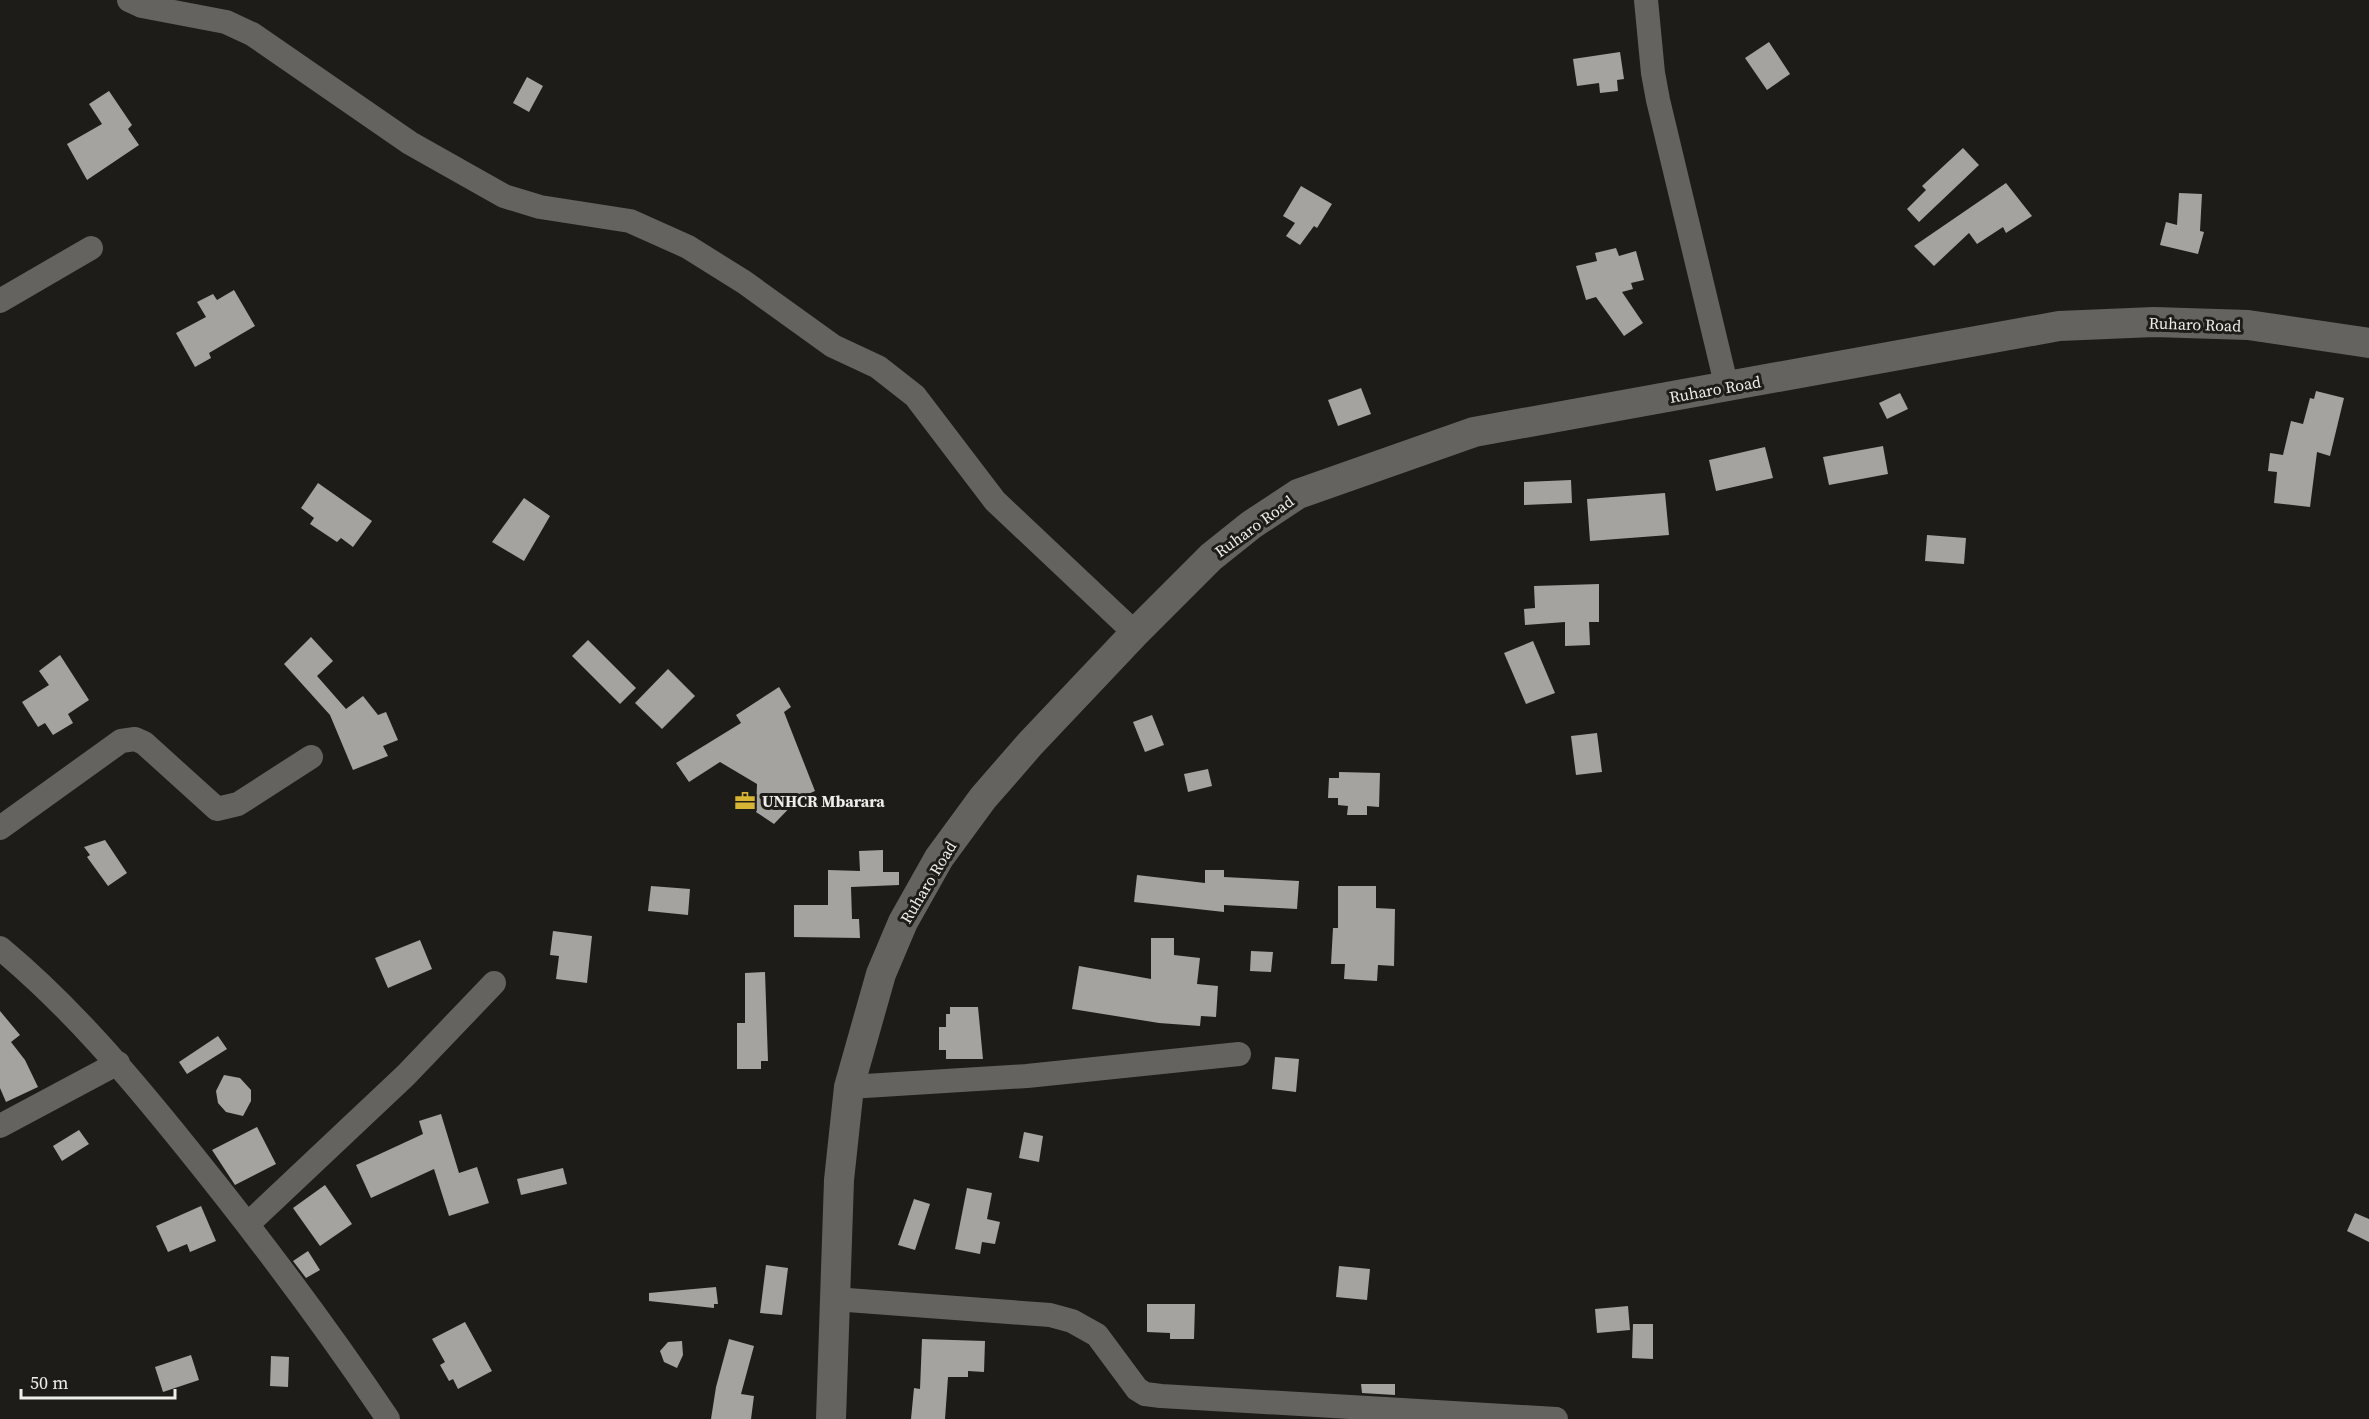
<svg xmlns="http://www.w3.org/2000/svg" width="2369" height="1419" font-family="'Source Serif 4',serif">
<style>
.building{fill:#a4a3a0}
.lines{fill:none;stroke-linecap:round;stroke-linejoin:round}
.minor{stroke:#646360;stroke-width:24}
.tertiary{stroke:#646360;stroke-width:30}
.labels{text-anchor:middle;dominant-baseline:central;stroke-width:6;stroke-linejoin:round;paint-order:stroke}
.street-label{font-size:16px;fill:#ededeb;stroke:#1d1c19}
.poi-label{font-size:16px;font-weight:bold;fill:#ededeb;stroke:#1d1c19;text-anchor:start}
</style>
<rect width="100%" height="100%" fill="#1d1c19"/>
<path class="building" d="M1769 42 1790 74 1767 90 1745 58Z
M1620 52 1624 79 1617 80 1618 91 1600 93 1599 83 1577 86 1573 59Z
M527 77 543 86 529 112 513 103Z
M109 91 132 125 128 129 139 145 87 180 67 144 102 124 89 104Z
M1963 148 1979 165 1919 222 1907 209 1926 190 1922 186Z
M2006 183 2032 216 2006 233 2003 227 1977 244 1969 233 1934 266 1914 246Z
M1301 186 1332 204 1317 228 1314 226 1300 245 1286 236 1295 223 1283 216Z
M2179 193 2202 194 2200 231 2204 232 2198 254 2160 245 2166 222 2177 225Z
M1616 248 1619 256 1636 251 1644 280 1631 283 1633 289 1622 292 1643 323 1624 336 1596 297 1586 300 1576 266 1597 261 1595 253Z
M234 290 255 326 209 353 211 358 195 367 176 333 206 317 197 302 213 294 217 300Z
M1361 388 1371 414 1338 426 1328 400Z
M2316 391 2344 398 2330 456 2317 452 2310 507 2274 503 2277 472 2268 471 2270 453 2283 455 2291 421 2303 424 2310 398 2314 399Z
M1900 393 1908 409 1887 419 1879 403Z
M1883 446 1888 474 1829 485 1823 457Z
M1765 447 1773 478 1716 491 1709 460Z
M1571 480 1572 503 1524 505V482Z
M318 483 372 521 353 547 341 538 337 542 310 524 314 518 301 508Z
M1665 493 1669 535 1590 541 1587 499Z
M524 498 550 516 524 561 492 542Z
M1927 535 1966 538 1964 564 1925 561Z
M1599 584V622H1589L1590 645 1565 646V622L1525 625 1524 609 1535 608 1534 586Z
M311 637 333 661 317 676 346 709 363 696 378 715 386 712 398 740 383 746 388 756 353 770 330 715 284 664Z
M588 640 636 688 620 704 572 656Z
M1533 641 1555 693 1526 704 1504 653Z
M60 655 89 700 68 714 73 723 53 735 45 723 38 727 22 702 49 685 39 671Z
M668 669 695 696 662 729 635 703Z
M779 687 791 707 784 712 815 791 799 798 774 824 756 812 757 784 720 762 689 782 676 763 741 723 736 715Z
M1152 715 1164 745 1145 752 1133 722Z
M1597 733 1602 772 1576 775 1571 736Z
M1208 769 1212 786 1188 792 1184 774Z
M1339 772 1380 773 1379 807 1367 806V815H1347L1348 806 1338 805V798H1328L1329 778H1339Z
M105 840 127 873 108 886 87 857 90 855 84 847Z
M883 850V872H899V885L851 887 852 919H859L860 938 794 937V905H828V870L860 871 859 851Z
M1205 870H1224V877L1299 881 1297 909 1224 905V912L1134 902 1137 875 1205 883Z
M651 886 690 889 688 915 648 911Z
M1338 886H1376V908L1395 909 1394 966 1378 965 1377 981 1344 979 1345 964H1331L1333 928H1338Z
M553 931 592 936 587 983 556 979 559 956 550 955Z
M1151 938H1174V955L1200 958 1197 984 1218 986 1216 1017 1201 1016 1200 1026 1159 1023 1072 1009 1079 966 1151 979Z
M420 940 432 969 388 988 375 958Z
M1251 951 1273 952 1271 972 1250 971Z
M765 972 768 1061H761V1069H737V1023H745V973Z
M950 1007H978L983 1059H946V1050H939V1027H946V1014H950Z
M0 1011 20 1035 11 1042 25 1060 38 1087 6 1102 0 1088Z
M218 1036 227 1049 187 1074 179 1062Z
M1275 1057 1299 1059 1296 1092 1272 1089Z
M224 1075 240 1078 251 1090V1101L243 1116 226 1112 218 1103 216 1091Z
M441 1114 459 1173 477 1167 489 1203 449 1216 434 1169 371 1198 356 1165 423 1134 419 1121Z
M257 1127 276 1164 235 1185 212 1150Z
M79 1130 89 1144 62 1161 53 1146Z
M1024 1132 1043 1136 1039 1162 1019 1158Z
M563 1168 567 1184 521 1195 517 1179Z
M325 1185 352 1224 320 1246 293 1208Z
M967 1188 992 1193 987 1219 1000 1222 995 1244 982 1242 980 1254 955 1249Z
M914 1199 930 1204 915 1250 898 1245Z
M201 1206 216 1241 190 1252 187 1244 168 1252 156 1226Z
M2355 1213 2369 1219V1242L2347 1231Z
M308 1251 320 1270 306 1278 293 1261Z
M766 1265 788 1268 782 1315 760 1313Z
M1339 1266 1370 1269 1367 1300 1336 1297Z
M716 1287 718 1304H714V1308L649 1301V1293Z
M1147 1304H1195L1194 1339H1170V1333L1147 1332Z
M1628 1306 1630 1330 1597 1333 1595 1309Z
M465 1322 492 1371 458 1389 453 1379 449 1381 440 1365 445 1362 432 1339Z
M1633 1324H1653V1359L1632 1358Z
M729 1339 754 1346 741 1394 754 1396 751 1419H711L716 1387Z
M922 1339 985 1341 984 1372 968 1371V1377H948L945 1419H911L914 1388 920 1389Z
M682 1341 683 1355 677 1368 664 1362 660 1351 668 1342Z
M191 1355 199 1380 163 1392 155 1367Z
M271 1356 289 1357 288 1387 270 1386Z
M1361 1384H1395V1395L1362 1393Z"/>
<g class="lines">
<path class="minor" d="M129 0 142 6 226 22 252 34 410 143 504 196 540 207 630 221 688 247 744 282 833 346 878 367 915 396 995 501 1135 633
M1646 0 1653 73 1658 100 1727 388
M0 301 91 248
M0 828 121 741 135 739 144 743 217 809 238 804 311 757
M0 948C71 1007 129 1076 187 1148 258 1236 325 1325 388 1419
M849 1087 1027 1076 1239 1054
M0 1126 118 1063
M248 1224 406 1075 494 983
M834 1299 1050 1315 1072 1321 1097 1335 1137 1389 1145 1394 1161 1396 1556 1419"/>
<path class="tertiary" d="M831 1419 839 1180 849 1087 881 974 903 922 939 858 983 798 1030 744 1135 633 1211 557 1251 525 1298 494 1474 432 2059 326 2154 322 2248 325 2369 343"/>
</g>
<defs>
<g id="office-bare" transform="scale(1.62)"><path d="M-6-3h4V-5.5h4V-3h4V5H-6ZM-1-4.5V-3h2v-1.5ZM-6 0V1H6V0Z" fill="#d8b434" stroke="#1d1c19" stroke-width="2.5" paint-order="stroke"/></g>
</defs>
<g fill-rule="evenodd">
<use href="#office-bare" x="745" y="801"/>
</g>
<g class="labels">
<g class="street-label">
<text transform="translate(2195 324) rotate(2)">Ruharo Road</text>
<text transform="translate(1715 389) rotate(-10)">Ruharo Road</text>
<text transform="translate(1254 526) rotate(-36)">Ruharo Road</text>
<text transform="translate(928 882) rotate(-59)">Ruharo Road</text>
</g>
<g class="poi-label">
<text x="762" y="801">UNHCR Mbarara</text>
</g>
</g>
<path d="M21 1389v9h154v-9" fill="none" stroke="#ededeb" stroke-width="3"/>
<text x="30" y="1389" font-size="18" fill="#ededeb" stroke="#1d1c19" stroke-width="4.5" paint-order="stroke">50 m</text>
</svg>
